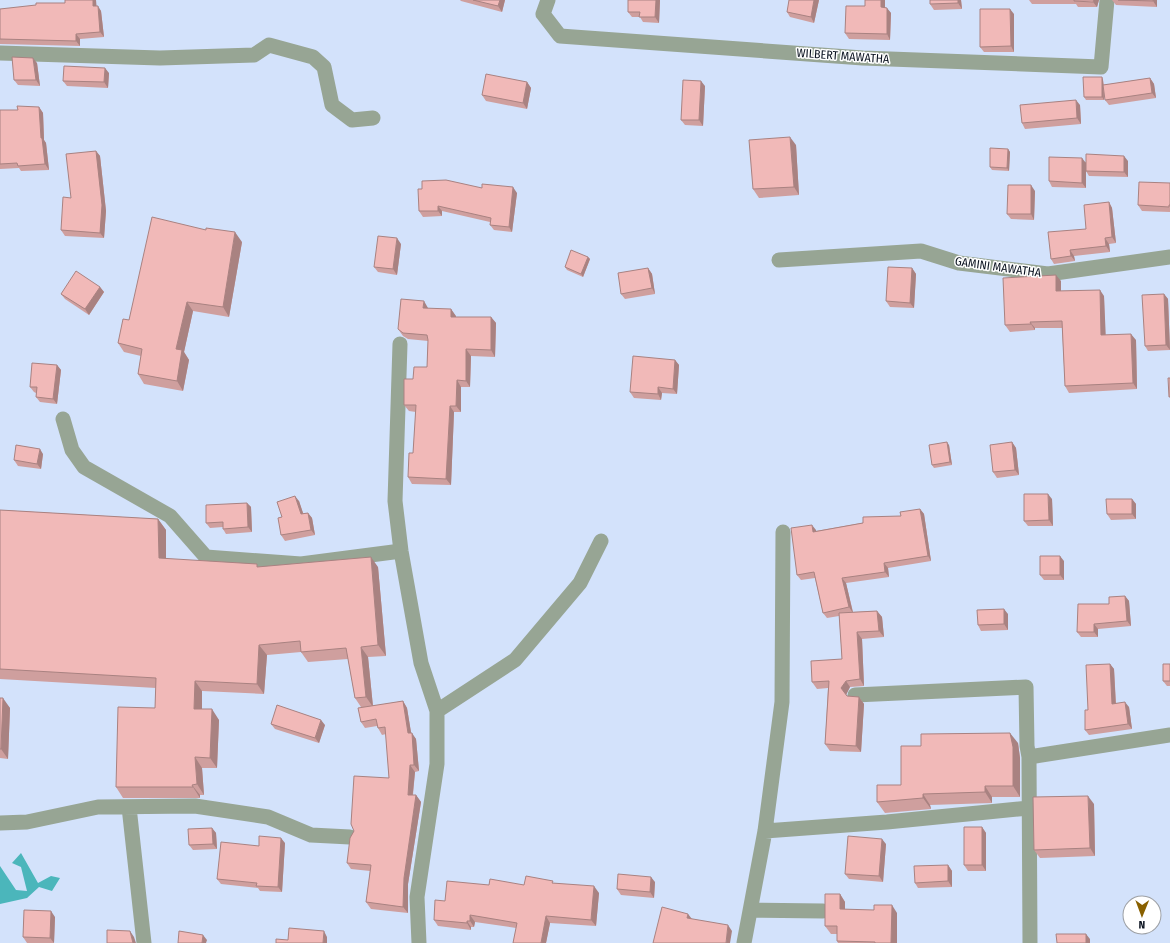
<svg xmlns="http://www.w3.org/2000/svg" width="1170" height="943" font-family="'Fira Sans Condensed',sans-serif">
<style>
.water{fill:#4bb6bb}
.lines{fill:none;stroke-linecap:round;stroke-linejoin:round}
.minor{stroke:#97a594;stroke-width:15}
.wall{fill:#cf9f9e}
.shaded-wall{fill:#a98281}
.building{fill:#f1b9b8;stroke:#a98281}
.labels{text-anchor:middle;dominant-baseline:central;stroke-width:3;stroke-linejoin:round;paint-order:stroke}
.street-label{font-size:12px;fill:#09111f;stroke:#fff}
</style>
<rect width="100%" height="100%" fill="#d3e2fb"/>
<path class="water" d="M21 853 38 883 51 876 60 878 52 891 39 887 27 898 0 904V866L16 890 27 891 21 867 12 863Z"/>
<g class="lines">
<path class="minor" d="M548 0 543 14 560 36 863 58 1101 67 1107 0
M0 53 160 58 254 55 269 45 313 57 324 67 332 105 352 120 373 118
M779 260 921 251 959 263 1048 274 1170 257
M400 344 395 501 401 551 421 663 437 711V764L417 897 419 943
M63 419 72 450 84 467 170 516 206 557 301 564 401 551
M855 695 1026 687 1027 746 1029 757
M437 711 515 660 580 583 601 541
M129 807 144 943
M0 823 27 822 98 807 195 806 268 817 311 835 350 837
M765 831 887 822 1029 808
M751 910 823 911
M744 943 765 831 782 702 783 532
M1030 943 1029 757 1170 735"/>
</g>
<path class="wall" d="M460 0H505L502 12 461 1Z
M628 0H660L659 23 643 22 640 17H632L628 12Z
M819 0 814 23 790 17 787 12Z
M865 0H885V7L891 13 890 40 849 39 845 33 865 6Z
M961 0 962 9 934 10 930 4Z
M1029 0H1099L1097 7H1078L1076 4H1032Z
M1112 0H1157V7L1116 5Z
M97 6 101 11 104 37 80 39V46L0 44V9Z
M1014 14V52H984L980 47Z
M37 63 40 86 18 85 14 80Z
M109 73 108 88 67 86 63 81Z
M1102 77 1103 80 1104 85 1150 78 1154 84 1156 98 1109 105 1105 100 1104 89V100H1086L1084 97Z
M527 82 531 88 527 109 486 101 482 95Z
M705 86 703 126 685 125 681 120Z
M1080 105 1081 124 1025 129 1022 123Z
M39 107 43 113 44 140 46 143 49 170 21 171 19 168 0 169V110H18Z
M796 145 799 195 759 198 753 189Z
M1008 149 1010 152 1009 171 992 170 990 167Z
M96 151 100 156 106 211 104 238 65 236 61 230 71 198Z
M1128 161V177L1089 176 1086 171V188L1052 187 1049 181 1086 162Z
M1170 183V212L1142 211 1138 205Z
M482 188 517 193 512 232 494 230 490 225V222L442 211V216L423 217 419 211Z
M1035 191 1034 220 1011 219 1007 214Z
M1109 202 1112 208 1116 243 1109 244 1110 252 1074 256 1075 261 1054 264 1051 259 1086 229Z
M242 242 229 317 193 311 184 352 189 360 183 391 144 384 138 374 141 356 124 352 118 343 129 320Z
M401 244 397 275 378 272 374 267Z
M588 257 590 259 583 277 567 270 565 267Z
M648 268 652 274 655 294 625 299 621 294Z
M912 268 916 274 914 308 890 307 886 301Z
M1061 281V291L1104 296 1105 335 1136 340 1137 389 1069 393 1065 386 1062 328H1035V330L1010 332 1005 325Z
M100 287 104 292 89 315 65 299 61 294Z
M1164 294 1168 299 1170 350 1148 351 1145 346Z
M428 308V309H451L456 317H491L496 323 495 357 471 356 470 387H461V412H454L451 485 412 484 408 477 413 453 416 412 409 411 404 405 413 379 427 367 428 341 408 339 403 336 398 329Z
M675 360 679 365 677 394 662 393 661 400 634 398 630 392Z
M57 365 61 370 57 404 40 402 36 397V393L34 392 30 387Z
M1012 442 1016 448 1019 475 997 478 993 472Z
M949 445 952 465 934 468 932 465Z
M43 454 41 469 18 466 14 460Z
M1052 499 1053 526H1028L1024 521Z
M1132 499 1136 504V519L1111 520 1107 514Z
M299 501 303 513H308L312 518 315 535 285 541 281 535 282 517Z
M247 503 251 507 252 532 226 534 223 529V527L210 528 206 523Z
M920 509 924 514 931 561 888 568 889 577 846 583 853 612 877 611 882 617 884 637 862 639 864 686 850 687 846 695 847 696 859 697 864 704 861 752 830 751 825 744 828 688 817 689 812 682 842 659 839 616 827 618 823 613 815 578 801 580 797 575 816 530V531L901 516Z
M0 510 158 519 166 530V559L259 567H378L386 656 368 657 373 706 403 701 407 708 411 733 416 739 419 771 415 772 413 795H416L421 802 408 884V913L371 909 366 902 370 871 351 869 347 863 389 778 386 734 382 735 378 728 377 726 365 728 361 722V707L355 698 348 659 308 662 301 652 267 655 264 694 202 691V709L219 720 217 768H202L204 795H200V798H123L116 787 155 708 156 688 0 679Z
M1064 561V580H1044L1040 575Z
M1125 596 1129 601 1131 626 1098 629V637H1081L1077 632 1109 604Z
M1008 614V630L981 631 978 625Z
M1110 664 1114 669 1116 703 1129 707 1132 729 1089 735 1085 730 1088 710Z
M1170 664V686H1167L1163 681Z
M0 698 10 708 8 759 0 758Z
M271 724 325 725 319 743 275 729Z
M1018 743 1020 758V797H992V803L930 805 931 809 885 813 877 802 901 785Z
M1094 804 1095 856 1040 858 1034 850Z
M982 827 986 833V871H968L964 865Z
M212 828 216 833 217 849 193 850 189 845Z
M285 843 282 892 260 891 258 888 221 884 217 879 259 846Z
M886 844 883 882 849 879 845 874Z
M948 865 952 871V887L918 888 915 883Z
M655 882 654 898 621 895 617 889Z
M554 883 599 893 596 926 550 923 546 943H513L516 928 475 922 474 927H471V930L438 926 434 920 445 901 489 885H524Z
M840 894 845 902V909L897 913V943H838L837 941V934H831L825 926Z
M55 917 54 943H27L23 937Z"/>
<path class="shaded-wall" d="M93 0H96L97 11 93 6Z
M500 0H505L502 12 498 6Z
M656 0H660L659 23 655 17Z
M814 0H819L814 23 811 17Z
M881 0H885V13L881 7Z
M958 0H961L962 9 958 3Z
M1094 0H1099L1097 7 1093 2Z
M1153 0H1157V7L1153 1Z
M98 6 101 11 104 37 100 32Z
M887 8 891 13 890 40 887 34Z
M1010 9 1014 14V52L1011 46Z
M76 34 80 39V46L76 41Z
M33 58 37 63 40 86 36 80Z
M105 68 109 73 108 88 104 82Z
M1102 77 1103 80 1104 100 1102 97Z
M1150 78 1154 84 1156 98 1152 93Z
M701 81 705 86 703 126 699 120Z
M527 82 531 88 527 109 523 103Z
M1076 100 1080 105 1081 124 1077 118Z
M39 107 43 113 44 140 46 143 49 170 45 164 41 138Z
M790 137 796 145 799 195 794 187Z
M1008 149 1010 152 1009 171 1007 168Z
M96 151 100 156 106 211 104 238 100 233Z
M1124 156 1128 161V177L1124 172Z
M1082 158 1086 163V188L1082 183Z
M1031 185 1035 191 1034 220 1031 214Z
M513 187 517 193 512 232 509 227Z
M1109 202 1112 208 1116 243 1112 237Z
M438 206 442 211V216L438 211Z
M235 232 242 242 229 317 223 307Z
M397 238 401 244 397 275 393 269Z
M1105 238 1109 244 1110 252 1106 246Z
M1070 250 1074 256 1075 261 1071 256Z
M588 257 590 259 583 277 581 274Z
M648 268 652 274 655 294 652 288Z
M912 268 916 274 914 308 910 303Z
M1056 275 1061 281V297L1056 291Z
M100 287 104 292 89 315 85 309Z
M1100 290 1104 296 1106 341 1101 335Z
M1164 294 1168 299 1170 350 1166 345Z
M424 301 428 308V315L423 308Z
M187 302 193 311 184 352 189 360 183 391 177 381 176 349Z
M451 309 456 316V323L451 317Z
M491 317 496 323 495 357 491 350Z
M1030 322 1035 328V330L1031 324Z
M1131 334 1136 340 1137 389 1133 383Z
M466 349 471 356 470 387 466 381Z
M675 360 679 365 677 394 673 389Z
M57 365 61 370 57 404 53 399Z
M457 380 461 387V412L456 406Z
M658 387 662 393 661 400 658 394Z
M450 406 454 412 451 485 446 479Z
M947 442 949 445 952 465 950 462Z
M1012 442 1016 448 1019 475 1015 470Z
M40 449 43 454 41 469 37 464Z
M1048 494 1052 499 1053 526 1049 520Z
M295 496 299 501 305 519 301 514Z
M1132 499 1136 504V519L1132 514Z
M247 503 251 507 252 532 248 527Z
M920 509 924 514 931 561 928 556Z
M308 513 312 518 315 535 311 530Z
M158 519 166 530V569L159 558Z
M812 525 816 530 817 537 813 532Z
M1060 556 1064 561V580L1060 575Z
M371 557 378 567 386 656 378 645Z
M884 563 888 568 889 577 885 572Z
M842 578 846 583 853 613 849 607Z
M1125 596 1129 601 1131 626 1127 621Z
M1004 609 1008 614V630L1004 624Z
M877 611 882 617 884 637 879 631Z
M1094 624 1098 629V637L1094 632Z
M857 632 862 639 864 686 860 679Z
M259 645 267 655 264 694 257 684Z
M361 647 368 657 373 707 366 697Z
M1110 664 1114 669 1116 709 1112 704Z
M195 681 202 691V719L194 709Z
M846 681 850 687 846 695 851 703 841 688Z
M859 697 864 704 861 752 856 746Z
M3 698 10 708 8 759 1 749Z
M403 701 407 708 412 738V733L416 739 419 771 414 765 408 733Z
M1125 702 1129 707 1132 729 1128 724Z
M212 709 219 720 217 768 210 758Z
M321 720 325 725 319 743 315 738Z
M1010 733 1018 743 1020 758V797L1013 786Z
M195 757 202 768 204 795 197 784Z
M410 765 415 772 412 801 408 795Z
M192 785 200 795V798L193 787Z
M985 786 992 797V803L985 792Z
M923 794 930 805 931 809 923 798Z
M416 795 421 802 408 884V913L403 907 404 878Z
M1088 796 1094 804 1095 856 1090 848Z
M982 827 986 833V871L982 865Z
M212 828 216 833 217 849 213 844Z
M281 838 285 843 282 892 278 887Z
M882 839 886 844 883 882 879 876Z
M948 865 952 871V887L948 881Z
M651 877 655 882 654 898 650 892Z
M594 886 599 893 596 926 591 920Z
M840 894 845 902V917L840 909Z
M892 905 897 913V943H891Z
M51 911 55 917 54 943 50 938Z
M688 914 692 919 687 918Z
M470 915 475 922 474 927 470 921Z
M546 916 550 923 546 943H541Z
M467 921 471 927V930L467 923Z
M728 925 732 931 730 943H726Z
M130 931 134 937 136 943H133Z
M324 931 327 937V943H323Z
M1086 934 1090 939V943H1086Z
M203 935 207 940 206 943H202Z"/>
<path class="building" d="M65 0H93V6H98L100 32 76 34V41L0 39V9L36 5V3H65Z
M473 0H500L498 6Z
M628 0H656L655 17H639L640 12H628Z
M789 0H814L811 17 787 12Z
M865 0H881V7L887 8V34L845 33 846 6H865Z
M930 0H958V3L930 4Z
M1074 0H1094L1093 2 1074 1Z
M1118 0H1153V1Z
M980 9H1010L1011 46 980 47Z
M12 57 33 58 36 80H14Z
M64 66 105 68 104 82 63 81Z
M486 74 527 82 523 103 482 95Z
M1083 77H1102V97H1084Z
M1150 78 1152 93 1105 100 1103 85Z
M683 80 701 81 699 120H681Z
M1076 100 1077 118 1022 123 1020 105Z
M17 106 39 107 41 138H42L45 164 18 166 17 163 0 164V110H18Z
M790 137 794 187 753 189 749 140Z
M990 148 1008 149 1007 168 990 167Z
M96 151 102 205 100 233 61 230 63 197 71 198 66 154Z
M1086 154 1124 156V172L1086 171Z
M1049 157 1082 158V183L1049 181Z
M446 180 482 188V184L513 187 509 227 490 225 491 218 438 206V211H419L418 189H422V181Z
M1139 182 1170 183V205H1169V207L1138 205Z
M1008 185H1031V214H1007Z
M1109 202 1112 237 1105 238 1106 246 1070 250 1071 256 1051 259 1048 232 1086 229 1084 205Z
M152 217 206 230V228L235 232 223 307 187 302 176 349 182 350 177 381 138 374 142 349 118 343 123 319 129 320Z
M378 236 397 238 393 269 374 267Z
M571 250 588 257 581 274 565 267Z
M888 267 912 268 910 303 886 301Z
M648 268 652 288 621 294 618 273Z
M76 271 100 287 85 309 61 294Z
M1056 275V291L1100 290 1101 335 1131 334 1133 383 1065 386 1062 321 1030 322 1031 324 1005 325 1003 278Z
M1164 294 1166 345 1145 346 1142 295Z
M401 299 424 301 423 308 451 309V317H491V350L466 349V381L457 380 456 406H450L446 479 408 477 409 453H413L416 405H404V379H413L414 367H427L428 340 427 335 403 333 398 329Z
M633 356 675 360 673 389 658 387V394L630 392Z
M32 363 57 365 53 399 36 397 37 387H30Z
M1168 378H1170V397H1169Z
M947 442 950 462 932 465 929 445Z
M1012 442 1015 470 993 472 990 445Z
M16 445 40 449 37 464 14 460Z
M1024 494H1048L1049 520 1024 521Z
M295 496 301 514 308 513 311 530 281 535 278 518 282 517 277 502Z
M1106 499H1132V514H1107Z
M247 503 248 527 223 529V522L206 523V505Z
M920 509 928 556 884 563 885 572 842 578 849 607 823 613 814 572 797 575 791 528 812 525 813 532 863 523V517L901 516 900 512Z
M0 510 158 519 159 558 257 564V567L371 557 378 645 361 647 366 697 355 698 346 648 301 652 300 641 259 645 257 684 195 681 194 709H212L210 758 195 757 197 784 192 785 193 787H116L118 707 155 708 156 678 0 669Z
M1040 556H1060V575H1040Z
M1125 596 1127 621 1094 624V632H1077L1078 604H1109V597Z
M1004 609V624L978 625 977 610Z
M877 611 879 631 857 632 860 679 846 681 841 688 847 696 859 697 856 746 825 744 829 681 812 682 811 661 842 659 839 613Z
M1110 664 1112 704 1125 702 1128 724 1085 730V710H1088L1086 665Z
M1163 664H1170V681H1163Z
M0 698H3L1 749H0Z
M403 701 408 733H412L414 765H410L408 795H416L404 878 403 907 366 902 371 865 347 863 350 838 354 831 351 824 354 776 389 778 385 727 378 728 376 719 361 722 358 708Z
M277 705 321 720 315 738 271 724Z
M1010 733 1013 747V786H985V792L923 794V798L877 802V785H901V746H921V734Z
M1088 796 1090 848 1034 850 1033 797Z
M964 827H982V865H964Z
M212 828 213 844 189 845 188 829Z
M259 836 281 838 278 887 256 886 257 883 217 879 221 842 259 846Z
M848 836 882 839 879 876 845 874Z
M948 865V881L915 883 914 866Z
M618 874 651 877 650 892 617 889Z
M526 876 553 881 552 883 594 886 591 920 546 916 541 943H513L517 923 470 915V921H467V923L434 920 435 900 445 901 447 881 489 885 490 879 524 885Z
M825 894H840V909L874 910V905H892L891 943H875V942L837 941V926H825Z
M662 907 688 914 687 918 728 925 726 943H653Z
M24 910 51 911 50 938 23 937Z
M289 928 324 931 323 943H276V939L288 940Z
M107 930 130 931 133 943H107Z
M179 931 203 935 202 943H178Z
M1056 934H1086V943H1057Z"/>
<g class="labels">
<g class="street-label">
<text transform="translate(843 56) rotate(4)">WILBERT MAWATHA</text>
<text transform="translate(998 267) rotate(8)">GAMINI MAWATHA</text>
</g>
</g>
<g transform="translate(1142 915) rotate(181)"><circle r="19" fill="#ffffff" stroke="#9da0a5"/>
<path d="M0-3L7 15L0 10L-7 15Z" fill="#896000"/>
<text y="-6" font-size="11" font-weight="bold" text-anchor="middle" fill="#09111f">N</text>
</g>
</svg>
